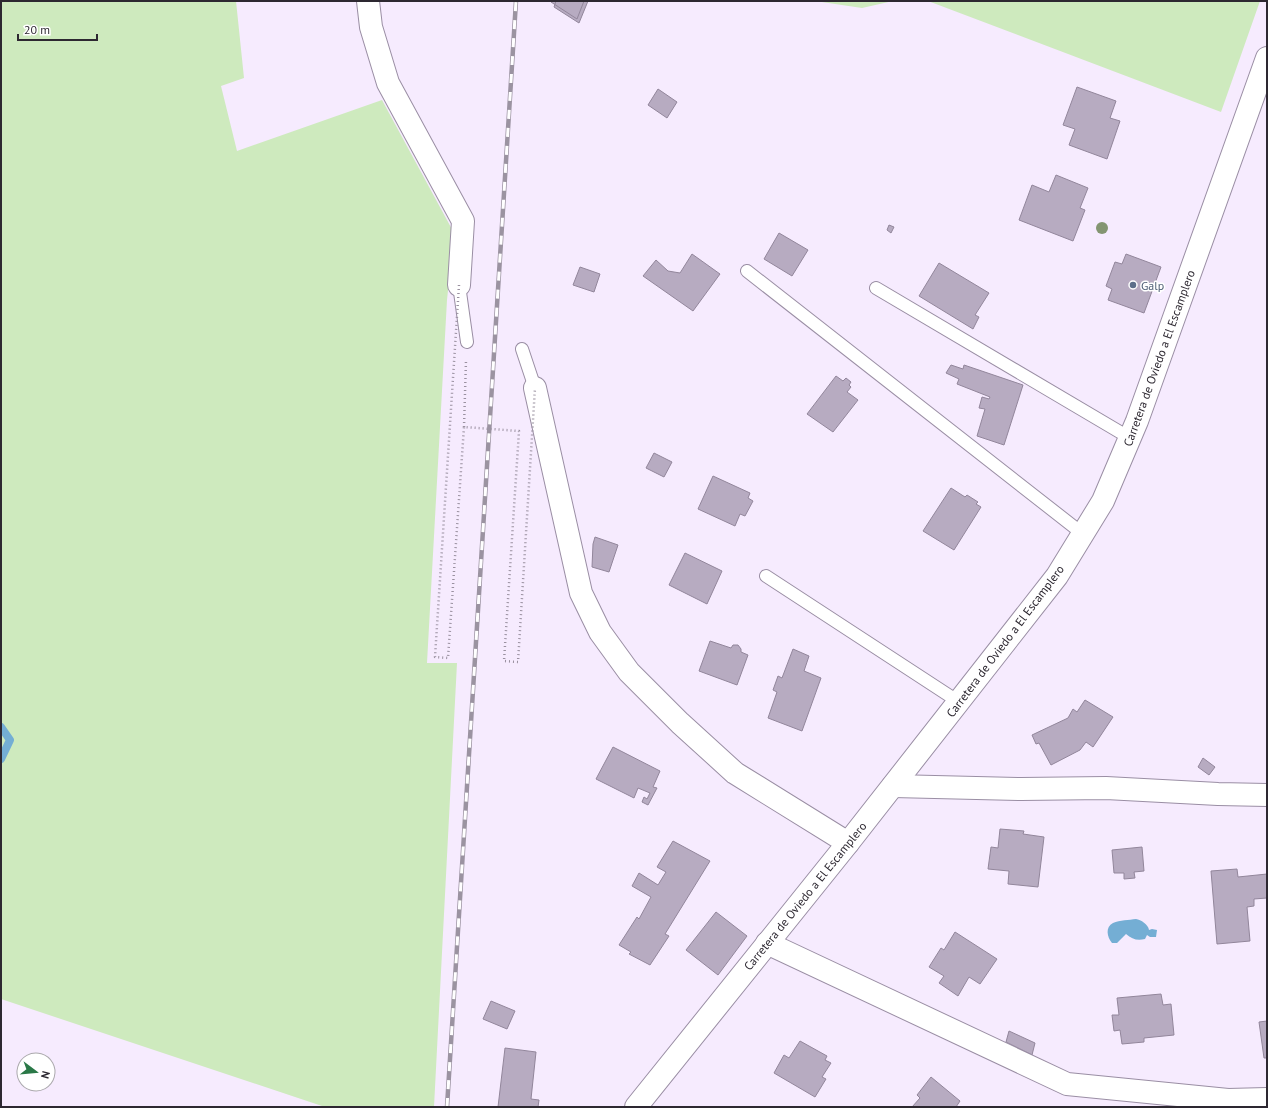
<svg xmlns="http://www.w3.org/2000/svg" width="1268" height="1108" font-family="'PT Sans',sans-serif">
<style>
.green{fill:#ceeabe}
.water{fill:#74aed4}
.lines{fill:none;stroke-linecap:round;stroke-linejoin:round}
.stream{stroke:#74aed4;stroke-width:8}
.building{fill:#b7abc1;stroke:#92869b}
.lane-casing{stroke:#9a8ea4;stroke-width:14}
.street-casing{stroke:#9a8ea4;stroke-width:24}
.secondary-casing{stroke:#9a8ea4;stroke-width:24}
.path{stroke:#9a91a0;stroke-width:2.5;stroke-dasharray:1 3;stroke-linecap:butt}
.lane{stroke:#fff;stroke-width:12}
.street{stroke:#fff;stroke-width:22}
.secondary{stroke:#fff;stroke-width:22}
.rail-casing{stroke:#9b93a1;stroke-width:4.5}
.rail{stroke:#fff;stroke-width:3;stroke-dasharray:9;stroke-linecap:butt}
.path-bridge{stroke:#9a91a0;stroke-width:2.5;stroke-dasharray:1 3;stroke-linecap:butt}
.tree{fill:#849572}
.service-dot{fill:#5c6f8a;stroke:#fff;stroke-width:1.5}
.labels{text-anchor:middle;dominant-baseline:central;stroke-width:3;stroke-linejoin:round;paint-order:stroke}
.service-label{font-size:12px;fill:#4e5e75;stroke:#fff;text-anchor:start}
.street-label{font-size:12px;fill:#2d2831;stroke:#fff}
</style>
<rect width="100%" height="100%" fill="#f6ebfe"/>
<path class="green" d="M1 1H236L244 78 221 86 237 151 382 100 454 233 447 300 427 663H457L434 1107H325L1 999Z
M815 1H893L862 8Z
M928 1H1260L1221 112Z"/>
<path class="water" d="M1136 919C1141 920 1148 924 1149 930L1152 929 1157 930 1156 937H1150L1147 935 1145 939C1137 941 1132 939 1126 934L1117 943H1112C1107 937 1105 927 1113 923 1120 920 1129 920 1136 919Z"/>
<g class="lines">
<path class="stream" d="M1 727 10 740 1 759"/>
</g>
<path class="building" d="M552 1H584L577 19 551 2Z
M556 1H588L579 23 554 7Z
M1077 87 1116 101 1110 118 1120 121 1107 159 1069 145 1075 129 1063 125Z
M658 89 677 102 667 118 648 105Z
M1056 175 1088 188 1080 208 1085 210 1073 241 1019 220 1032 185 1049 192Z
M889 225 894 227 891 233 887 230Z
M779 233 808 250 792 276 764 259Z
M692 254 720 274 693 311 643 276 656 260 668 271 680 273Z
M1126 254 1161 267 1144 313 1108 300 1112 289 1106 286 1115 262 1122 264Z
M939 263 989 293 975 315 979 317 973 329 919 296Z
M580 267 600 274 594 292 573 285Z
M951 365 963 369 964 365 1023 385 1004 445 977 436 985 409 979 408 982 397 989 399 990 397 957 384 959 379 946 373Z
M836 376 843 381 846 378 851 382 849 385 851 387 847 392 858 400 833 432 807 414Z
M654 453 672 462 664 477 646 468Z
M713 476 750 493 748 498 753 501 745 516 740 514 735 526 698 509Z
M951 488 965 497 967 495 978 502 976 504 981 507 954 550 923 531Z
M595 537 618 545 609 572 592 567 593 544Z
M685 553 722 571 707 604 669 585Z
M710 641 731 648 733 645H738L741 649V652L748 655 737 685 699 671Z
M793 649 809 656 804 671 821 678 802 731 768 718 777 692 773 690 778 676 782 678Z
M1085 700 1113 717 1093 747 1086 742 1080 750 1051 765 1039 743 1036 744 1032 735 1068 718 1073 709 1077 712Z
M613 747 660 771 653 787 657 788 648 805 642 802 644 797 647 799 650 793 638 788 634 798 596 779Z
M1203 758 1215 767 1209 775 1198 767Z
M1000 829 1024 831 1023 834 1044 837 1038 887 1008 884 1009 871 988 869 991 847 998 848Z
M673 841 710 861 665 934 669 936 650 965 629 954 631 952 619 945 637 917 639 919 651 897 632 886 639 873 658 885 666 872 657 867Z
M1142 847 1144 871 1134 872 1135 878 1124 879V873H1114L1112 850Z
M1237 869 1238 877 1267 874V898L1254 899V906L1247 907 1250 941 1217 944 1211 871Z
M716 912 747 936 718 975 686 950Z
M955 932 997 959 980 984 969 977 958 996 939 983 944 976 929 967 941 948 944 950Z
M1161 994 1163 1005 1171 1004 1174 1035 1144 1038V1042L1122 1044 1120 1030 1114 1031 1112 1015H1119L1117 998Z
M491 1001 515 1011 507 1029 483 1019Z
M1267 1021V1058H1264L1259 1022Z
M1009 1031 1035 1043 1032 1055 1006 1042Z
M800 1041 827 1056 825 1060 831 1063 822 1077 826 1079 815 1097 774 1073 784 1055 789 1058Z
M505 1048 536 1052 531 1099 539 1100 538 1107H498Z
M931 1077 960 1101 956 1107H912L920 1098 917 1095Z"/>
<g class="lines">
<g class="lane-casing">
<path id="lane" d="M747 271 1083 534
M459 285 467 342
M876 288 1130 438
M522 349 535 388
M766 576 959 702"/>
</g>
<g class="street-casing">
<path id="street" d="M368 1 371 27 388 83 463 221 459 285
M535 388 581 593 600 632 629 672 680 723 735 773 848 843
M893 786 1021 789 1106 788 1218 794 1267 795
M767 943 1067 1084 1228 1100 1267 1099"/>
</g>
<g class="secondary-casing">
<path id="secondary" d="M636 1107 848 843 1057 576 1103 501 1137 421 1267 58"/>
</g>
<path class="path" d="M464 427 466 360"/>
<use href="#lane" class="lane"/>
<use href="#street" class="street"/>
<use href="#secondary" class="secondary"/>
<g class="rail-casing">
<path id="rail" d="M447 1107 516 1"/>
</g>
<use href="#rail" class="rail"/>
<path class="path-bridge" d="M459 285 435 657 448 658 464 427 519 431 504 661 518 662 535 388"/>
</g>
<circle class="tree" cx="1102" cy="228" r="6"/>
<circle class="service-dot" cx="1133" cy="285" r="4"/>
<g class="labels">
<g class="service-label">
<text x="1141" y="285">Galp</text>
</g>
<g class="street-label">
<text transform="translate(1159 358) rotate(-70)">Carretera de Oviedo a El Escamplero</text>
<text transform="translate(1005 641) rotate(-53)">Carretera de Oviedo a El Escamplero</text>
<text transform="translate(805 896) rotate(-51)">Carretera de Oviedo a El Escamplero</text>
</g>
</g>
<rect width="1268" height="1108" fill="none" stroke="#2d2831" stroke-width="4"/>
<g transform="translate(36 1072) rotate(106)"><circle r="19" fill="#ffffff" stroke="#aba9ad"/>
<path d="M0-3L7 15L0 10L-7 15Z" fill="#2a7847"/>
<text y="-6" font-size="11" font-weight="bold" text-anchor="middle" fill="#2d2831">N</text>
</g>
<path d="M18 34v6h79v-6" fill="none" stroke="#2d2831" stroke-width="2"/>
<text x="24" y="34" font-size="12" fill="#2d2831" stroke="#ffffff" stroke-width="3" paint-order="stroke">20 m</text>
</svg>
